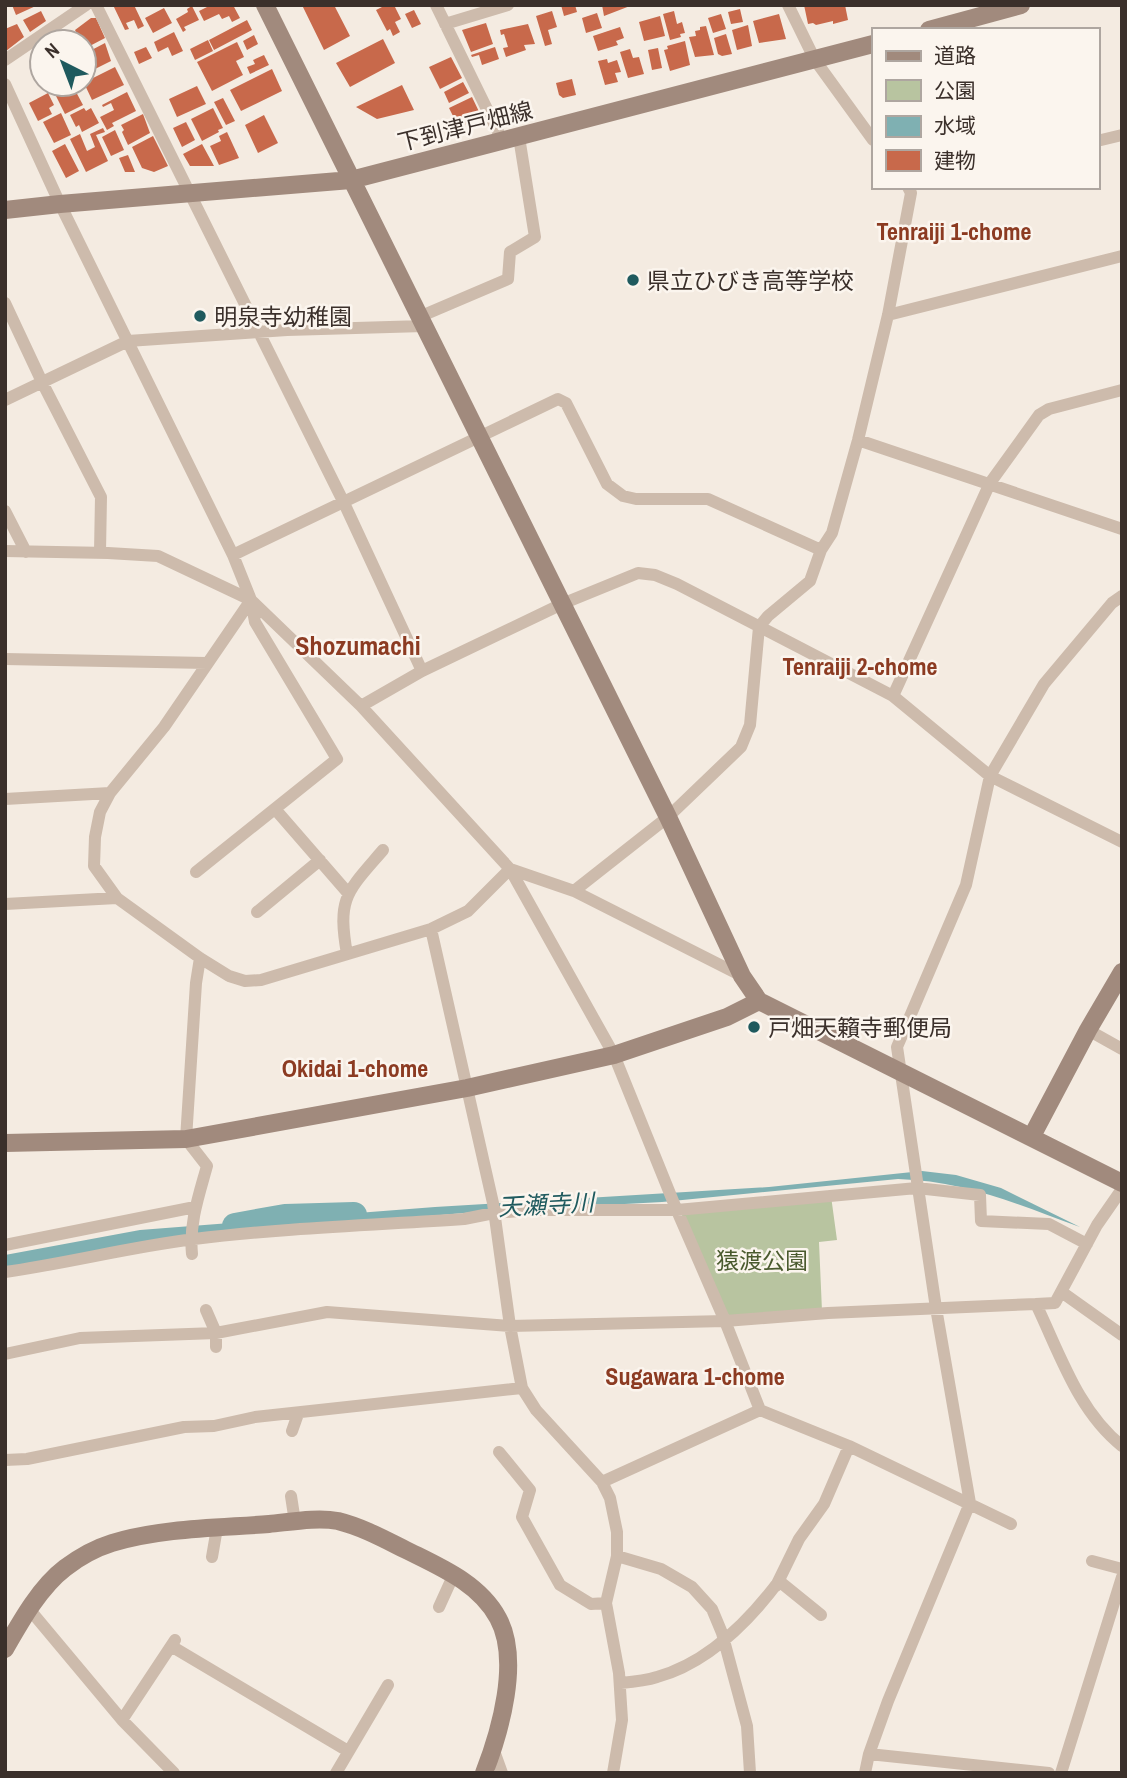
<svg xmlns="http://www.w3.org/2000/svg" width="1127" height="1778" font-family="'Archivo Narrow','Noto Sans JP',sans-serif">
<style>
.green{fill:#b8c4a0}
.water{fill:#7fb0b2}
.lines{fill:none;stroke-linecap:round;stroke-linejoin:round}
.river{stroke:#7fb0b2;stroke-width:26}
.building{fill:#c8694b}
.street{stroke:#cdbbac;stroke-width:12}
.secondary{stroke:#a18a7d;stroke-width:18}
.poi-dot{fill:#1f5a5e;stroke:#fbf5ee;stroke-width:2.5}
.labels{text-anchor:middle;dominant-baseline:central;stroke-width:5;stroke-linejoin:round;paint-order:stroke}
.street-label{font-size:23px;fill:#3b302b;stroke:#fbf5ee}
.poi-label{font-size:23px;fill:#3b302b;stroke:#fbf5ee;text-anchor:start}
.park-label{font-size:23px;fill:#4a5a2e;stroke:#fbf5ee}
.neighbourhood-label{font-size:24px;font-weight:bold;fill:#8c3b22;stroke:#fbf5ee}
.water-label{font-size:24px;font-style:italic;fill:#1f5a5e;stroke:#fbf5ee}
.quarter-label{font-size:26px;font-weight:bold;fill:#8c3b22;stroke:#fbf5ee}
</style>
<rect width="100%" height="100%" fill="#f4ebe1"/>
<path class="green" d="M831 1196 837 1240 819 1242 822 1311 728 1318 681 1213Z"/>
<path class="water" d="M922 1171 956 1175 1001 1188 1080 1227C1017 1204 965 1181 898 1179L662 1202 476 1212 160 1239 5 1269V1255L140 1230 435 1207 769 1187Z"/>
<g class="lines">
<path class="river" d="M235 1226 285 1217 354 1215"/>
</g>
<path class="building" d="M12 5H38L16 15Z
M113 5H134L144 26 138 29 134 20 126 23 129 29 125 30Z
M211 5H233L240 18 232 22 229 16 222 19 219 14 204 21 199 11Z
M302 5H334L350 36 324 50Z
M386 5H394L401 19 395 22 400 32 393 36 390 29 387 31 376 10Z
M561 5H575L577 12 564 16Z
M602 5H630V6L604 16Z
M804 5H845L848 20 833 24V21L816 25 813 23 808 24Z
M192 6 199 20 184 27 186 30 183 32 176 19 188 12 187 9Z
M164 8 172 23 153 33 145 18Z
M740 9 743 22 731 24 728 12Z
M414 10 421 24 412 28 405 14Z
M41 11 46 21 30 32 23 20Z
M552 11 557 27 548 30 552 44 545 46 536 16Z
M674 11 677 24 682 22 685 33 680 34 681 37 670 40 663 14Z
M597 13 602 28 586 33 582 18Z
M721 14 726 29 713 33 708 18Z
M779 14 786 39 759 43 753 21Z
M660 16 665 36 644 41 639 22Z
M91 18H96L105 38 84 49V42H81L75 30Z
M247 20 252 30 214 50 209 40Z
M486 23 493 44 471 52 462 30Z
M17 24 24 37 6 51 5 29Z
M528 24 535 44 524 45 526 50 506 57 503 48 508 47 504 34 501 35 500 30Z
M748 25 752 46 737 50 732 30Z
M706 26 714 55 695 57 689 37 696 36 695 31 700 30V27Z
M620 27 624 38 616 41 618 45 598 51 593 36Z
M174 32 183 51 172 56 168 47 158 52 154 42Z
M726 34 732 54 722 56 718 54 714 38Z
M254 35 258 44 247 50 243 41Z
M383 39 395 63 350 87 336 63Z
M208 40 213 51 195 60 190 49Z
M685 41 690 65 670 71 664 50 668 49 667 46Z
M237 42 244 57 236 61 243 75 212 91 197 62Z
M105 43 111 61 89 72 87 68 84 69V54Z
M146 47 152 58 139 64 134 52Z
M495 47 499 59 482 65 479 55 472 57 471 55Z
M658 48 662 68 652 70 648 50Z
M630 49 633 58 639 57 644 74 628 78 620 52Z
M264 55 269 65 250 74 247 67 255 64 253 60Z
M451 57 462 78 440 89 429 67Z
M607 59 608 63 617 60 621 72 615 73 618 82 605 85 598 61Z
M115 67 124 85 92 100 84 83V77L91 74 93 78Z
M272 69 282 91 241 111 230 90Z
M572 79 576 95 563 98 559 95 556 83Z
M463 82 469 93 449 103 444 92Z
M54 84H75L78 89 75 90 83 105 65 114 51 86Z
M402 85 414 110 377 119 356 107Z
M197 86 206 104 177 117 169 99Z
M127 92 136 111 112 123 114 126 107 130 100 117 114 110 111 103 103 107 102 105Z
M48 93 54 105 49 108 52 114 38 121 29 103Z
M472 97 483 120 458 126 449 108Z
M223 98 235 121 226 125 214 102Z
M84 108 86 111 91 108 99 123 82 132 79 125 76 127 70 115Z
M213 108 223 128 218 130 219 132 202 141 191 119Z
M61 113 71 135 54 143 43 122Z
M143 114 150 133 128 145 122 132 124 130 121 125Z
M264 115 278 143 258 153 245 125Z
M186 122 195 140 182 147 173 128Z
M103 128 105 132 96 135 108 161 86 172 70 139 80 134 87 151 95 147 90 134Z
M115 130 124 150 111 156 102 137Z
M227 132 239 158 219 165 210 146 221 141 219 136Z
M153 136 168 166 154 172 142 168 132 147Z
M65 144 79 171 66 178 52 151Z
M202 144 214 166H190L183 154Z
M128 155 135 172H125L119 158Z"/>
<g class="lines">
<path class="street" d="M96 5 344 503 422 671
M436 5 503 142
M788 5 815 60 873 140
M445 24 508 5
M5 60 86 5
M5 84 60 204 233 555 251 600 255 622 337 759 196 872
M1097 141 1122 135
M5 303 42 382 101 497 100 552
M888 315 1122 256
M419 317 508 279 510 252 535 237 519 137
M5 400 128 341 287 330 424 326
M858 440 1122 529
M5 511 26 552
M5 551 108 553 158 556 251 600 361 706 510 869 614 1055 675 1206 725 1321 828 1313 1036 1304C1060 1354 1078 1411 1122 1446
M233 555 558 399 566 403 607 484 623 496 636 499H708L821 550
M251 600 164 727 110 793 100 812 95 837 94 866 117 898 200 958 229 976 245 981 261 980 431 929 468 911 510 869
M5 659 207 663
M893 696 990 483 1039 415 1049 409 1122 390
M361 706 422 671 562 604 638 573 655 575 677 584 893 696 990 776 1122 842
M5 799 110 793
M275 809 348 893
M510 869 574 891 742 976
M574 891 668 817 741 747 750 725 759 627 768 616 810 581 821 550 832 533 858 440 888 315 911 193 908 187
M5 904 117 898
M257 912 320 860
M431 929 493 1203 510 1326 522 1388 536 1410 602 1482 610 1498 617 1532V1556L606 1603 619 1673 622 1720 613 1773
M347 954C337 897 347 892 383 850
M1088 1030 1122 1049
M5 1245 195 1207
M192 1254C189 1223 199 1195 207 1166L186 1139 196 983 200 958
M5 1272C68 1263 130 1247 194 1239 283 1228 374 1225 464 1219L494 1213 534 1210H677L917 1188 980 1195 981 1221 1049 1224 1087 1244
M1063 1293 1122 1335
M1036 1304 1055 1303 1097 1225 1122 1189
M206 1310 216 1333V1347
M5 1354 80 1338 216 1333 327 1312 510 1326 725 1321 760 1410 849 1446 1011 1524
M292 1431 298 1414
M499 1452 530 1490 522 1517 560 1585 591 1604 606 1603
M5 1460 27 1459 184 1427 214 1426 255 1417 522 1388
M602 1482 760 1410
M291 1496 295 1522
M617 1556 661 1569 692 1587 712 1609 722 1633 747 1726 750 1773
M212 1557 217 1528
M1092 1561 1122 1569
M776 1586 799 1539 824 1504 849 1446
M439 1607 454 1574
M30 1610 122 1720
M171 1646 348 1751
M620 1683C632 1682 645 1681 657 1677 707 1663 749 1621 779 1581L821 1615
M493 1748 502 1773
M869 1754 1049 1773
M174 1773 122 1720 175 1640
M336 1773 388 1685
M865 1773 869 1754 888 1701 970 1503 936 1308 897 1047 966 885 990 776 1044 684 1112 603 1122 596
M1061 1773 1122 1577"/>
<path class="secondary" d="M265 5 668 817 742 976 759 1001 1122 1183
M929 30 1021 5
M5 210 60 204 351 180 873 44
M1032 1136 1088 1030 1122 972
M5 1143 186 1139 467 1088 614 1055 727 1017 759 1001
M5 1649C21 1621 40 1587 65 1568 78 1558 96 1548 112 1543 162 1528 218 1528 269 1524 290 1522 317 1517 338 1521 362 1527 384 1539 406 1550 440 1567 479 1583 498 1618 521 1660 500 1732 484 1773"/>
</g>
<g class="poi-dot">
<circle cx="633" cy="280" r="7"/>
<circle cx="200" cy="316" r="7"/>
<circle cx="754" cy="1027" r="7"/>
</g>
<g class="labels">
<g class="street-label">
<text transform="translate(465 126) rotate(-14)">下到津戸畑線</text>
</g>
<g class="poi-label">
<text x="647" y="280">県立ひびき高等学校</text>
<text x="214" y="316">明泉寺幼稚園</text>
<text x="768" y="1027">戸畑天籟寺郵便局</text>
</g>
<g class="park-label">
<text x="762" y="1260">猿渡公園</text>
</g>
<g class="neighbourhood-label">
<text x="954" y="231">Tenraiji 1-chome</text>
<text x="860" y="666">Tenraiji 2-chome</text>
<text x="355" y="1068">Okidai 1-chome</text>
<text x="695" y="1376">Sugawara 1-chome</text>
</g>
<g class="water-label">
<text transform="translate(546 1204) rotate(-3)">天瀬寺川</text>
</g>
<g class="quarter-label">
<text x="358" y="645">Shozumachi</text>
</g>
</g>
<rect width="1127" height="1778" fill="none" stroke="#3b302b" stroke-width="14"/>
<rect x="872" y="28" width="228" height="161" fill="#fbf5ee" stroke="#aea6a0" stroke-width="2"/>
<rect x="886" y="51" width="35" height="10" fill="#a18a7d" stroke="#aea6a0" stroke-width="2"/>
<text x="934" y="63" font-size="21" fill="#3b302b">道路</text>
<rect x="886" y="80" width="35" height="21" fill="#b8c4a0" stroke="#aea6a0" stroke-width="2"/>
<text x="934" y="98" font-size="21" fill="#3b302b">公園</text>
<rect x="886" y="116" width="35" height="21" fill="#7fb0b2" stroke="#aea6a0" stroke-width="2"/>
<text x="934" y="133" font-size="21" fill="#3b302b">水域</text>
<rect x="886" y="150" width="35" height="21" fill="#c8694b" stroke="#aea6a0" stroke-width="2"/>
<text x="934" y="168" font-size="21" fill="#3b302b">建物</text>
<g transform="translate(63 63) rotate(318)"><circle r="33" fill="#fbf5ee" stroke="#aea6a0" stroke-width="2"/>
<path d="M0-5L12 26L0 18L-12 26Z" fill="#1f5a5e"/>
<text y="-10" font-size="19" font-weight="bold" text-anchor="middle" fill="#3b302b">N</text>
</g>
</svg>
